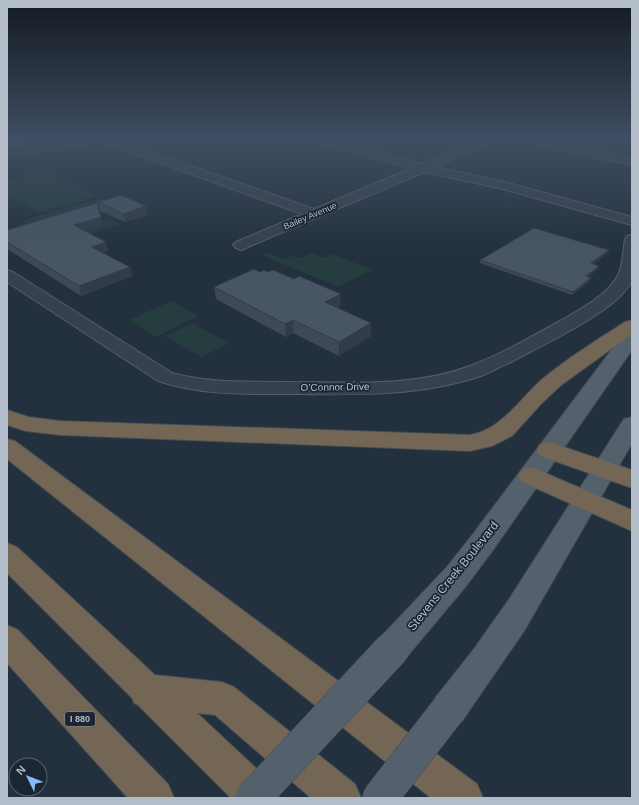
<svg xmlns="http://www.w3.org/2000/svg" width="639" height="805" font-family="Helvetica,sans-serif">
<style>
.green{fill:#253d3e}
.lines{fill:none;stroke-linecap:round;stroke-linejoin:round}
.minor-casing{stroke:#555f6b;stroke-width:2}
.major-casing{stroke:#434d59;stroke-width:2}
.highway-casing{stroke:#424c58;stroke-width:2}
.minor{fill:#37414d;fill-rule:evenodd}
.major{fill:#55606d;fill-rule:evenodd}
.highway{fill:#746654;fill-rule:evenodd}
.major-bridge-casing{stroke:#434d59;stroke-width:36;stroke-linecap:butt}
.major-bridge{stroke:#55606d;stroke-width:35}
.wall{fill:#3d4956}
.shaded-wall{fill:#323c46}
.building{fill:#475564;stroke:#323c46}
.labels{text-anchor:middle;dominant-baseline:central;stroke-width:3.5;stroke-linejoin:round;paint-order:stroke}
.far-street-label{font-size:9px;fill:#b3bcc9;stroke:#1c2632}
.shield{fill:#1c2632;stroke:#868f9c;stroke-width:1}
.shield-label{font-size:9px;font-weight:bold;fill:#b3bcc9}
.street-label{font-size:10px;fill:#b3bcc9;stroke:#1c2632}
.near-street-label{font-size:12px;fill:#b3bcc9;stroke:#1c2632}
</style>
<rect width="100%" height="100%" fill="#23303d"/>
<path class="green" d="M43 171 98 196 40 213 7 196V181Z
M101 198 116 204 75 217 60 210Z
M58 210 74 218 38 229 23 221Z
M111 219 121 224 81 237 71 232Z
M267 252 284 259 292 256 300 258 312 253 325 258 333 254 372 270 338 287 261 255Z
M172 301 199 316 156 337 129 320Z
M192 323 229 343 201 357 165 336Z"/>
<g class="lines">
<g class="minor-casing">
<path id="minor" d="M79 140H98L97 142 71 148 7 155V149Z
M101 140H116L314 209 412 168 316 142 315 140H332L422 164 480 140H494L435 167 505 182 632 217V225L499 188 424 172 241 250 236 248 233 245 236 242 302 214 102 142Z
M526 140H546L632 159V165L531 143Z
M632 235C632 245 635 272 632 280 625 299 591 318 575 328 554 340 532 351 511 362 501 366 491 372 481 376 421 396 358 395 295 394 248 394 203 396 158 381L7 282V270L13 272 172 373C212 384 252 381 293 382 350 382 413 387 467 367 498 356 531 337 560 321 579 310 605 297 617 277 623 267 623 251 625 239L627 236Z"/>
</g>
<g class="major-casing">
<path id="major" d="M16 140H37L36 142 7 148V142Z
M632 330V350L493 550 466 586 404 660 392 664 380 660 376 649 380 638 446 568 473 534 625 332Z
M632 417V443L524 631 462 721 449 727 436 721 431 709 436 697 474 649 510 598 624 419Z"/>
</g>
<g class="highway-casing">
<path id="highway" d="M632 320V334L560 386 541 404 512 436 492 446 470 451 60 435 26 431 7 425V410L29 417 60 421 470 435C504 429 521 396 546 376 571 356 598 339 625 322Z
M7 439 15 441 477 784 483 798H431L7 459Z
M549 442 632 470V488L540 456 537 450 540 444Z
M531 467 632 510V531L522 482 518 476 522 470Z
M7 543 17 547 155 675 222 682 234 687 355 784 361 798H311L215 715 197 713 273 784 279 798H231L138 705 134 703 132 698 7 573Z
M7 625 18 630 168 784 174 798H128L7 663Z"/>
</g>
<use href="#minor" class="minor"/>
<use href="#major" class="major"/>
<use href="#highway" class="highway"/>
<g class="major-bridge-casing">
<path id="major-bridge" d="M253 798 392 649
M380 798 449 709"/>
</g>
<use href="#major-bridge" class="major-bridge"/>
</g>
<path class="wall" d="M99 202 148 215 125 222 100 211Z
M103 225 85 231 108 251 103 253 130 267 132 276 81 296 7 249V230Z
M609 250 608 253 593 264 599 266 598 269 588 277 591 278 590 281 572 295 480 263V260Z
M214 287 340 306 338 308 371 323V336L339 356 293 333 286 337 216 299Z"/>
<path class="shaded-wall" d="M146 206 148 215 125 222 123 214Z
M101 217 103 225 76 234 74 225Z
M106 242 108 251 94 256 92 247Z
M609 250 608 253 590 267 591 263Z
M599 266 598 269 585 279 586 276Z
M130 267 132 276 81 296 79 286Z
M591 278 590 281 572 295 573 292Z
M341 294 340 306 325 315V302Z
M293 320V333L286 337 285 324Z
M371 323V336L339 356V342Z"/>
<path class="building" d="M121 195 146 206 123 214 99 202Z
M97 203 101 217 74 225 106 242 92 247 130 267 79 286 7 242V230Z
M534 228 609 250 591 263 599 266 586 276 591 278 573 292 480 260Z
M254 269 260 272 264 270 268 272 273 270 294 279 299 276 341 294 325 302 371 323 339 342 293 320 285 324 214 287Z"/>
<linearGradient id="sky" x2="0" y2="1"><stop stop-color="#131a22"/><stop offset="0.55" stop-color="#3f4e62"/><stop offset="1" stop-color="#3f4e62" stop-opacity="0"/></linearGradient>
<rect width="639" height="253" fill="url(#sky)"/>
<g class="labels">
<g class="far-street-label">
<text transform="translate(310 216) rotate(-23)">Bailey Avenue</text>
</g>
<rect class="shield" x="65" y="712" width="30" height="14" rx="3"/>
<g class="shield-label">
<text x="80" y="719">I 880</text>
</g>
<g class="street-label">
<text transform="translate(335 387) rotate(-1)">O’Connor Drive</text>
</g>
<g class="near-street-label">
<text transform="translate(453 576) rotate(-51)">Stevens Creek Boulevard</text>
</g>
</g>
<rect width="639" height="805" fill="none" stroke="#b3bcc9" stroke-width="16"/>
<g transform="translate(28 777) rotate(313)"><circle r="19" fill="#1c2632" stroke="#58626e"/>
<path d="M0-3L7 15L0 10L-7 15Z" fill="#86b9fa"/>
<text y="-6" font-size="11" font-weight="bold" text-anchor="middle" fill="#b3bcc9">N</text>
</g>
</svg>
